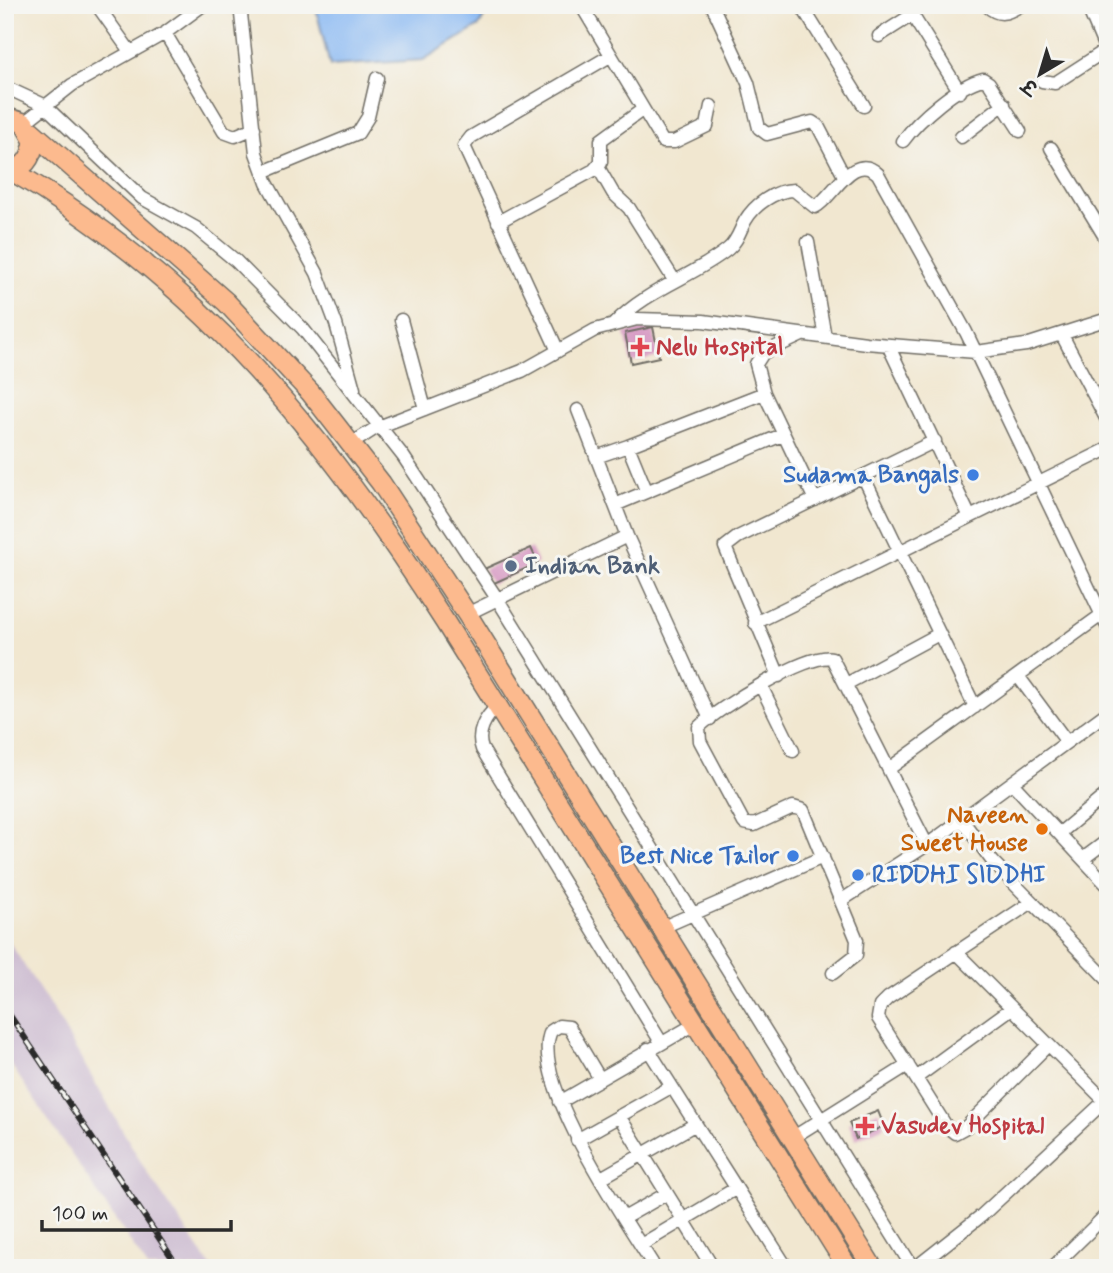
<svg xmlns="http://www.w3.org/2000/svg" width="1113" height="1273" font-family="Mynerve,'Playpen Sans Deva',sans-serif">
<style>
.industrial{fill:#cebed2}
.water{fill:#87b7f3;stroke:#59718f;stroke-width:2}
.building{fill:#d492bf}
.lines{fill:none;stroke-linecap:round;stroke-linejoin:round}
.minor-casing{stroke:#706d65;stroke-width:15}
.highway-casing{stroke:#706d65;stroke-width:22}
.minor{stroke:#fff;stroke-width:12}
.highway{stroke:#fcba8e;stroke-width:19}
.rail-casing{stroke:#2b2b2b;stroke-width:6}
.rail{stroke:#f6f6f2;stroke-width:3.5;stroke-dasharray:10;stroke-linecap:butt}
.health-dot{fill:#e0444e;stroke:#f6f6f2;stroke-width:2.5}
.shop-dot{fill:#3f7fe0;stroke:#f6f6f2;stroke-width:2.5}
.service-dot{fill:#5c6f8a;stroke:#f6f6f2;stroke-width:2.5}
.food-dot{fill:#e8710a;stroke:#f6f6f2;stroke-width:2.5}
.labels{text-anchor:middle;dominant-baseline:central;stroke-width:6;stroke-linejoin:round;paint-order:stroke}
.health-label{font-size:24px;font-weight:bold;fill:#be3a42;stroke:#f6f6f2;text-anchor:start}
.shop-label{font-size:24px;font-weight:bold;fill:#366cbe;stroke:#f6f6f2;text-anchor:end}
.service-label{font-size:24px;font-weight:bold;fill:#4e5e75;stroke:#f6f6f2;text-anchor:start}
.food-label{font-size:24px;font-weight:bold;fill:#c56008;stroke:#f6f6f2;text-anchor:end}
</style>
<rect width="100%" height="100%" fill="#f6f6f2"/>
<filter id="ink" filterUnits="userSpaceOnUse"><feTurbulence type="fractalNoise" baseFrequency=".0143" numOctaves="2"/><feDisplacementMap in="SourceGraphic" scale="14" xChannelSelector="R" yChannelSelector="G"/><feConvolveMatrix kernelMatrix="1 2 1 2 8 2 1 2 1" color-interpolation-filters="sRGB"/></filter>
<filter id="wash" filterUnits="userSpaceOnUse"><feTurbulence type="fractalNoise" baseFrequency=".00686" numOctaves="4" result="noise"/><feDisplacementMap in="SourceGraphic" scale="28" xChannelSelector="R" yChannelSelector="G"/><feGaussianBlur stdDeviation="1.57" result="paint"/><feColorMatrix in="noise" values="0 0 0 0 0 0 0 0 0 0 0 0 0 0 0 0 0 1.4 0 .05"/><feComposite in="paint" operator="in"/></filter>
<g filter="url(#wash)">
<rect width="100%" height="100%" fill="#f1e7d0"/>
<path class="industrial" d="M5 935 60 1022 146 1171 212 1268H148L5 1056Z"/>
<path class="water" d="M315 5H490L479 26 423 60 330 66Z"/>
<g id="blocks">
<path class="building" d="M653 327 659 357 631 363 625 333Z
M531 548 538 563 492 584 484 569Z
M878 1111 884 1126 856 1139 849 1123Z"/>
</g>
</g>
<g filter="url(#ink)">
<use href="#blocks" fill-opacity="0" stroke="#706d65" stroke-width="2"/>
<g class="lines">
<g class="minor-casing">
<path id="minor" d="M97 5 129 50
M240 5 256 153 267 183 317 273 336 324 354 389
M712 5 748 83 759 128 767 134 812 122 818 126 844 176
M801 5 864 106
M906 5 960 92
M986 5C999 17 1006 14 1021 5
M1087 5 1108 55
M584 10 663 142H674L707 126 711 106
M165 33 224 132 235 136 254 128
M879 36 912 15
M1042 81 1055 83 1106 50
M5 87 44 105 142 198 196 228 236 261 303 329 403 456 498 600 913 1268
M24 123 72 85 165 33 203 5
M961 137 1004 104
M903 141C918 120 958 85 983 79L989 83 1020 131
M1051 148 1108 242
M598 167 613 193 629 208 674 280
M263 172 358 133 368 117 377 78
M498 222 594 170 601 162V140L642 110
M808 242 825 337
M401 320 425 409
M614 324C647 289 693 277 728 249 737 242 740 230 745 221 754 205 775 190 794 190L815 207C833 198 853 150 878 174L966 332 1108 628
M802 335 763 353 756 364 764 393 815 500
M1062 335 1108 422
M888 345 970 517
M558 351 464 146 471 137 610 56
M578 410 627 536 710 719
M351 444 376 428 522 371 595 330 637 319 703 321 866 343 976 352 1026 345 1108 319
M596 457 628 446
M863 476 975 707
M646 490 628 446 764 393
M615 505 782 435
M467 614 627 536
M755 623 1108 449
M779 676 725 547 738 537 935 441
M1018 676 1067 742
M848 683 939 634
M761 686 793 751
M497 707C485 717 476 733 482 749L661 1042
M890 768 1100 616
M1012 783 1108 886
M962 820 993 862 1108 980
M1060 833 1108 793
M1084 858 1108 840
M842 900 927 845 1108 712
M1032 902 888 998 880 1006 878 1018 946 1126 955 1133 966 1127 1048 1045
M661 928 823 857
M956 952 1108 1104
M833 973 856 955 857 940 803 810 793 807 754 825 744 823 700 741 699 727C718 708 808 652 832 658L927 845
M648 1049 787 1268
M916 1078 1012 1008
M600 1079 569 1027 559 1026 551 1031C528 1078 626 1221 652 1263
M560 1102 697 1023
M619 1116 713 1268
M792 1138 908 1065
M577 1140 671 1087
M601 1178 694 1125
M624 1218 666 1194
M641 1245 735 1189
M915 1268 981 1216 1108 1098
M1052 1268 1108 1213"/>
</g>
<g class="highway-casing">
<path id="highway" d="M5 117 24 123 34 141C32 158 24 171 5 171
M31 131 226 302 310 392 381 483 467 614 873 1268
M12 171C203 282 328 439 445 622L848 1268"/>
</g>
<use href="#minor" class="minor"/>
<use href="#highway" class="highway"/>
<g class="rail-casing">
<path id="rail" d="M5 1008 179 1268"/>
</g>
<use href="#rail" class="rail"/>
</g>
</g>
<g class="health-dot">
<path d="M636.5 336.5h7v7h7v7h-7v7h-7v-7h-7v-7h7z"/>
<path d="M861.5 1115.5h7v7h7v7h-7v7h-7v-7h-7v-7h7z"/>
</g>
<g class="shop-dot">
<circle cx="973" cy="475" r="7"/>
<circle cx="793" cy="856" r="7"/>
<circle cx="858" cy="875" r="7"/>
</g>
<circle class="service-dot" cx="511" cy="566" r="7"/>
<circle class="food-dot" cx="1042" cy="829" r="7"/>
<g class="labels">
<g class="health-label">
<text x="656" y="347">Nelu Hospital</text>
<text x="881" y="1126">Vasudev Hospital</text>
</g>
<g class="shop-label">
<text x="959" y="475">Sudama Bangals</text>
<text x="779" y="856">Best Nice Tailor</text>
<text x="872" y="875" text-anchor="start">RIDDHI SIDDHI</text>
</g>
<g class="service-label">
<text x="525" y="566">Indian Bank</text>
</g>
<g class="food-label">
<text x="1028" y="815">Naveen<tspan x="1028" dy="28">Sweet House</tspan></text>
</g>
</g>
<rect width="1113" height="1273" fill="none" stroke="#f6f6f2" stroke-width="28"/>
<g transform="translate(1040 74) rotate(218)" stroke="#f6f6f2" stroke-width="5" paint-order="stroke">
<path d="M0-5L12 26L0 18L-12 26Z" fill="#2b2b2b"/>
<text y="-10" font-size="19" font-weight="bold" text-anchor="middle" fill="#2b2b2b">उ</text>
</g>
<path d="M42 1220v10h189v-10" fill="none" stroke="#2b2b2b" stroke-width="3.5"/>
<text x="52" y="1220" font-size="21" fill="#2b2b2b" stroke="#f6f6f2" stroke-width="5" paint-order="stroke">100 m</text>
</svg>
